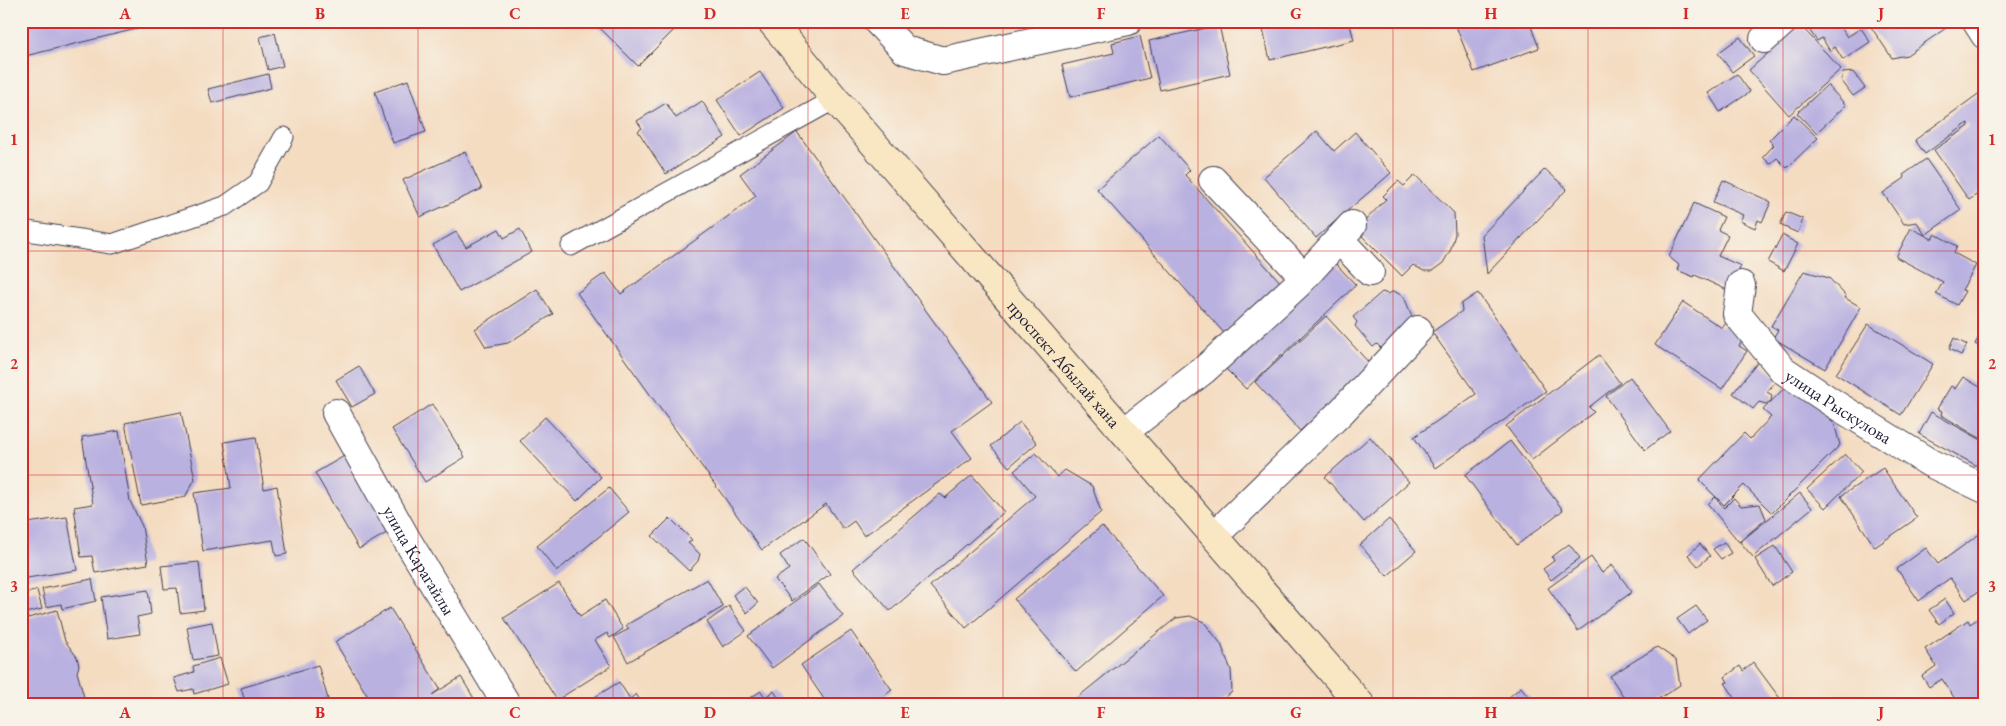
<svg xmlns="http://www.w3.org/2000/svg" width="2006" height="726" font-family="'EB Garamond',serif">
<style>
.building{fill:#b9b1e0}
.lines{fill:none;stroke-linecap:round;stroke-linejoin:round}
.lane-casing{stroke:#423e4f;stroke-width:21}
.street-casing{stroke:#423e4f;stroke-width:30}
.secondary-casing{stroke:#423e4f;stroke-width:30}
.lane{stroke:#fff;stroke-width:19}
.street{stroke:#fff;stroke-width:28}
.secondary{stroke:#f9e7c3;stroke-width:28}
.grid{fill:none;stroke:#d62828;stroke-width:1;stroke-opacity:0.55}
.labels{text-anchor:middle;dominant-baseline:central;stroke-width:4;stroke-linejoin:round;paint-order:stroke}
.street-label{font-size:18px;fill:#22223b;stroke:#f7f3e8}
.neatline{fill:none;stroke:#d62828;stroke-width:2}
.grid-label{font-size:16px;text-anchor:middle;font-weight:bold;fill:#d62828}
</style>
<rect width="100%" height="100%" fill="#f7f3e8"/>
<filter id="ink" filterUnits="userSpaceOnUse"><feTurbulence type="fractalNoise" baseFrequency=".02" numOctaves="2"/><feDisplacementMap in="SourceGraphic" scale="10" xChannelSelector="R" yChannelSelector="G"/><feConvolveMatrix kernelMatrix="1 2 1 2 8 2 1 2 1" color-interpolation-filters="sRGB"/></filter>
<filter id="wash" filterUnits="userSpaceOnUse"><feTurbulence type="fractalNoise" baseFrequency=".0096" numOctaves="4" result="noise"/><feDisplacementMap in="SourceGraphic" scale="20" xChannelSelector="R" yChannelSelector="G"/><feGaussianBlur stdDeviation="1.12" result="paint"/><feColorMatrix in="noise" values="0 0 0 0 0 0 0 0 0 0 0 0 0 0 0 0 0 1.4 0 .05"/><feComposite in="paint" operator="in"/></filter>
<g filter="url(#wash)">
<rect width="100%" height="100%" fill="#f4dcc1"/>
<g id="blocks">
<path class="building" d="M21 21H165V22L21 57Z
M593 21H669L676 28 638 66Z
M935 21H955V22L937 26Z
M1261 21H1349L1354 40 1270 60Z
M1469 21H1529L1539 48 1474 72 1456 26Z
M1809 21H1837L1847 37 1861 28 1870 42 1843 60 1835 47 1830 51 1822 38 1817 41 1805 24Z
M1867 21H1941L1946 28 1907 55 1892 58Z
M1219 25 1230 74 1160 90 1149 41Z
M1800 25 1841 69 1789 115 1749 70Z
M275 33 283 66 268 70 260 37Z
M1140 36 1150 78 1070 97 1062 65 1114 53 1112 43Z
M1740 37 1754 56 1732 72 1718 53Z
M760 72 784 108 741 136 717 100Z
M1853 72 1865 88 1853 96 1841 80 1843 73Z
M268 74 271 88 212 103 208 89Z
M1737 74 1750 92 1720 112 1708 93Z
M408 80 426 132 393 143 375 92Z
M1827 85 1846 105 1816 133 1797 113Z
M1985 89V189L1969 200 1934 150 1969 126 1968 123 1925 154 1915 140Z
M702 101 725 137 666 174 638 131 642 128 637 121 666 103 676 118Z
M1794 115 1818 138 1787 168 1777 158 1770 164 1763 157 1774 145 1769 140Z
M1317 131 1334 151 1355 132 1391 173 1316 238 1264 177Z
M797 132 992 402 952 431 972 458 864 536 854 521 843 529 826 504 762 550 577 293 605 273 621 294 756 196 740 174Z
M1159 135 1190 170 1185 175 1281 283 1224 333 1097 189Z
M465 152 482 189 420 217 403 180Z
M1926 159 1961 210 1925 235 1917 222 1904 224 1883 193 1905 178 1903 175Z
M1545 169 1567 189 1487 274 1482 235Z
M1415 175 1454 213 1455 234 1451 249 1443 263 1432 271H1424L1413 265 1402 276 1356 230 1386 199 1383 196 1398 181 1404 186Z
M1723 180 1771 202 1762 222 1758 220 1755 228 1740 221 1743 215 1713 202Z
M1694 203 1724 217 1718 230 1728 235 1718 256 1741 266 1729 291 1695 275 1694 277 1677 270 1679 265 1669 257Z
M1786 212 1803 219 1798 233 1780 225Z
M1911 228 1932 239 1935 234 1957 246 1954 253 1976 265 1962 290 1965 291 1957 305 1936 294 1943 282 1896 257Z
M499 229 504 238 520 229 532 252 459 292 433 245 456 232 466 247Z
M1782 235 1798 244 1784 271 1768 262Z
M1335 263 1356 285 1246 389 1224 367Z
M1804 271 1829 278 1846 296 1845 298 1861 307 1825 369 1773 338 1778 330 1771 326Z
M537 289 553 314 508 343 486 347 475 329Z
M1394 291 1404 297 1414 321 1382 349 1377 344 1373 347 1355 326 1357 322 1353 317 1382 292 1388 294Z
M1478 293 1546 391 1435 468 1414 437 1476 394 1432 332 1462 311 1461 304Z
M1683 302 1722 328 1727 322 1746 335 1739 346 1747 351 1722 389 1655 345Z
M1326 316 1371 365 1300 431 1255 382Z
M1868 324 1933 364 1901 415 1836 374Z
M1985 326V349L1975 344Z
M1954 338 1967 345 1961 355 1949 349Z
M1599 355 1620 383 1589 407 1594 412 1532 460 1506 426Z
M1758 362 1778 378 1767 392 1772 395 1771 401 1766 404 1759 402 1753 409 1733 393Z
M359 366 375 394 352 407 336 380Z
M1630 377 1670 431 1645 450 1606 396Z
M1963 377 1985 390V441L1941 415 1942 411 1937 409 1951 386 1955 389Z
M1791 381 1834 423 1840 445 1772 513 1744 485 1724 505 1699 480 1744 433 1750 439 1771 417 1763 410Z
M432 404 465 457 425 482 392 429Z
M181 412 195 479 185 497 141 505 125 423Z
M1931 412 1985 442V461L1981 468 1919 434Z
M545 417 601 477 577 501 520 441Z
M1020 422 1037 443 1009 467 991 446Z
M119 431 130 501 142 526 148 564 95 573 92 556 81 557 74 507 93 504 82 437Z
M256 437 264 489 277 486 287 554 276 556 273 540 203 551 194 493 231 488 224 442Z
M1370 437 1409 482 1364 522 1325 477Z
M1510 441 1563 510 1517 545 1465 475Z
M1036 453 1057 477 1065 470 1092 486 1101 512 966 628 930 586 1035 496 1014 471Z
M1845 454 1862 472 1825 508 1807 489Z
M346 455 390 531 359 549 315 473Z
M1883 468 1917 518 1875 547 1841 496Z
M972 475 1004 512 890 611 853 569 940 494 945 498Z
M609 488 629 512 557 571 537 546Z
M1800 493 1812 508 1753 557 1740 542Z
M1715 497 1724 508 1734 498 1741 506 1760 504 1766 519 1739 542 1708 504Z
M67 517 77 570 21 579V524Z
M670 518 692 540 688 543 700 554 698 561 689 571 652 536Z
M1389 519 1416 551 1387 576 1360 545Z
M1102 526 1163 596 1076 672 1014 599Z
M1985 530V587L1966 600 1950 578 1919 601 1897 569 1926 548 1938 564Z
M804 538 830 574 792 601 775 579 789 569 780 555Z
M1724 542 1731 553 1721 559 1713 549Z
M1569 544 1580 558 1551 580 1543 569 1554 561 1552 557Z
M1700 544 1710 556 1698 566 1688 555Z
M1775 546 1792 572 1772 586 1755 559Z
M1591 557 1602 573 1612 565 1632 592 1578 631 1548 588Z
M199 562 204 610 180 613 177 588 164 589 161 566Z
M92 579 96 601 62 609 61 604 46 607 42 589Z
M707 579 723 607 628 662 614 637 629 629 626 625Z
M559 583 580 616 605 600 623 629 610 638 607 633 595 640 611 666 557 700 504 618Z
M819 584 843 616 772 668 748 636Z
M744 586 758 603 747 613 733 595Z
M37 590 42 609 21 614V595Z
M148 590 151 614 137 617 140 634 107 639 101 597Z
M1945 599 1954 613 1939 624 1929 610Z
M729 606 746 631 723 647 707 622Z
M1696 606 1707 620 1688 634 1677 619Z
M390 608 440 689 432 695 461 677 478 705H373L335 642Z
M57 610 65 641 77 657 79 666 77 672 84 697 55 705H28L21 681V620Z
M1985 614V702L1981 705H1959L1942 679 1929 687 1922 676 1936 666 1925 649 1968 620 1970 624Z
M1190 616 1204 622 1221 644 1231 670 1232 692 1216 705H1068L1176 618Z
M212 622 218 656 193 660 187 627Z
M851 631 892 690 871 705H828L801 665Z
M1657 647 1676 660 1680 685 1649 705H1629L1610 676Z
M220 658 228 684 194 694 193 689 179 692 174 678 194 672 193 666Z
M1753 662 1785 705H1740L1725 683 1728 682 1725 677 1740 666 1743 671Z
M318 665 328 699 309 705H246L241 688Z
M619 682 630 699 636 694 643 705H582Z
M1521 687 1532 701 1528 705H1513L1508 698Z
M761 691 765 697 774 691 783 705H739Z"/>
</g>
</g>
<g filter="url(#ink)">
<use href="#blocks" fill-opacity="0" stroke="#423e4f" stroke-width="1"/>
<g class="lines">
<g class="lane-casing">
<path id="lane" d="M21 230 112 244 225 206 258 183 284 137
M571 246 835 99"/>
</g>
<g class="street-casing">
<g id="street">
<path d="M877 21 905 50 943 61 1128 21"/>
<path d="M1976 21 1985 35"/>
<path d="M1764 39 1784 21"/>
<path d="M1213 180 1304 277"/>
<path d="M1339 239 1370 272"/>
<path id="s1" d="M1741 285 1737 314 1783 370 1836 405 1930 463 1985 489"/>
<path id="s2" d="M336 413 407 540 507 705"/>
<path d="M1124 432 1204 370 1297 285 1352 225"/>
<path d="M1215 535 1342 411 1418 330"/>
</g>
</g>
<g class="secondary-casing">
<g id="secondary">
<path id="s3" d="M771 21 835 99 1361 705"/>
</g>
</g>
<use href="#lane" class="lane"/>
<use href="#street" class="street"/>
<use href="#secondary" class="secondary"/>
</g>
</g>
<path class="grid" d="M223 21V705M418 21V705M613 21V705M808 21V705M1003 21V705M1198 21V705M1393 21V705M1588 21V705M1783 21V705M21 251H1985M21 475H1985"/>
<g class="labels">
<g class="street-label">
<text stroke="none"><textPath href="#s3" startOffset="451">проспект Абылай хана</textPath></text>
<text stroke="none"><textPath href="#s1" startOffset="168">улица Рыскулова</textPath></text>
<text stroke="none"><textPath href="#s2" startOffset="169">улица Карагайлы</textPath></text>
</g>
</g>
<rect width="2006" height="726" fill="none" stroke="#f7f3e8" stroke-width="55"/>
<rect x="28" y="28" width="1950" height="670" class="neatline"/>
<g class="grid-label">
<text x="125" y="19">A</text>
<text x="320" y="19">B</text>
<text x="515" y="19">C</text>
<text x="710" y="19">D</text>
<text x="905" y="19">E</text>
<text x="1101" y="19">F</text>
<text x="1296" y="19">G</text>
<text x="1491" y="19">H</text>
<text x="1686" y="19">I</text>
<text x="1881" y="19">J</text>
<text x="14" y="145">1</text>
<text x="1992" y="145">1</text>
<text x="14" y="369">2</text>
<text x="1992" y="369">2</text>
<text x="14" y="592">3</text>
<text x="1992" y="592">3</text>
<text x="125" y="718">A</text>
<text x="320" y="718">B</text>
<text x="515" y="718">C</text>
<text x="710" y="718">D</text>
<text x="905" y="718">E</text>
<text x="1101" y="718">F</text>
<text x="1296" y="718">G</text>
<text x="1491" y="718">H</text>
<text x="1686" y="718">I</text>
<text x="1881" y="718">J</text>
</g>
</svg>
